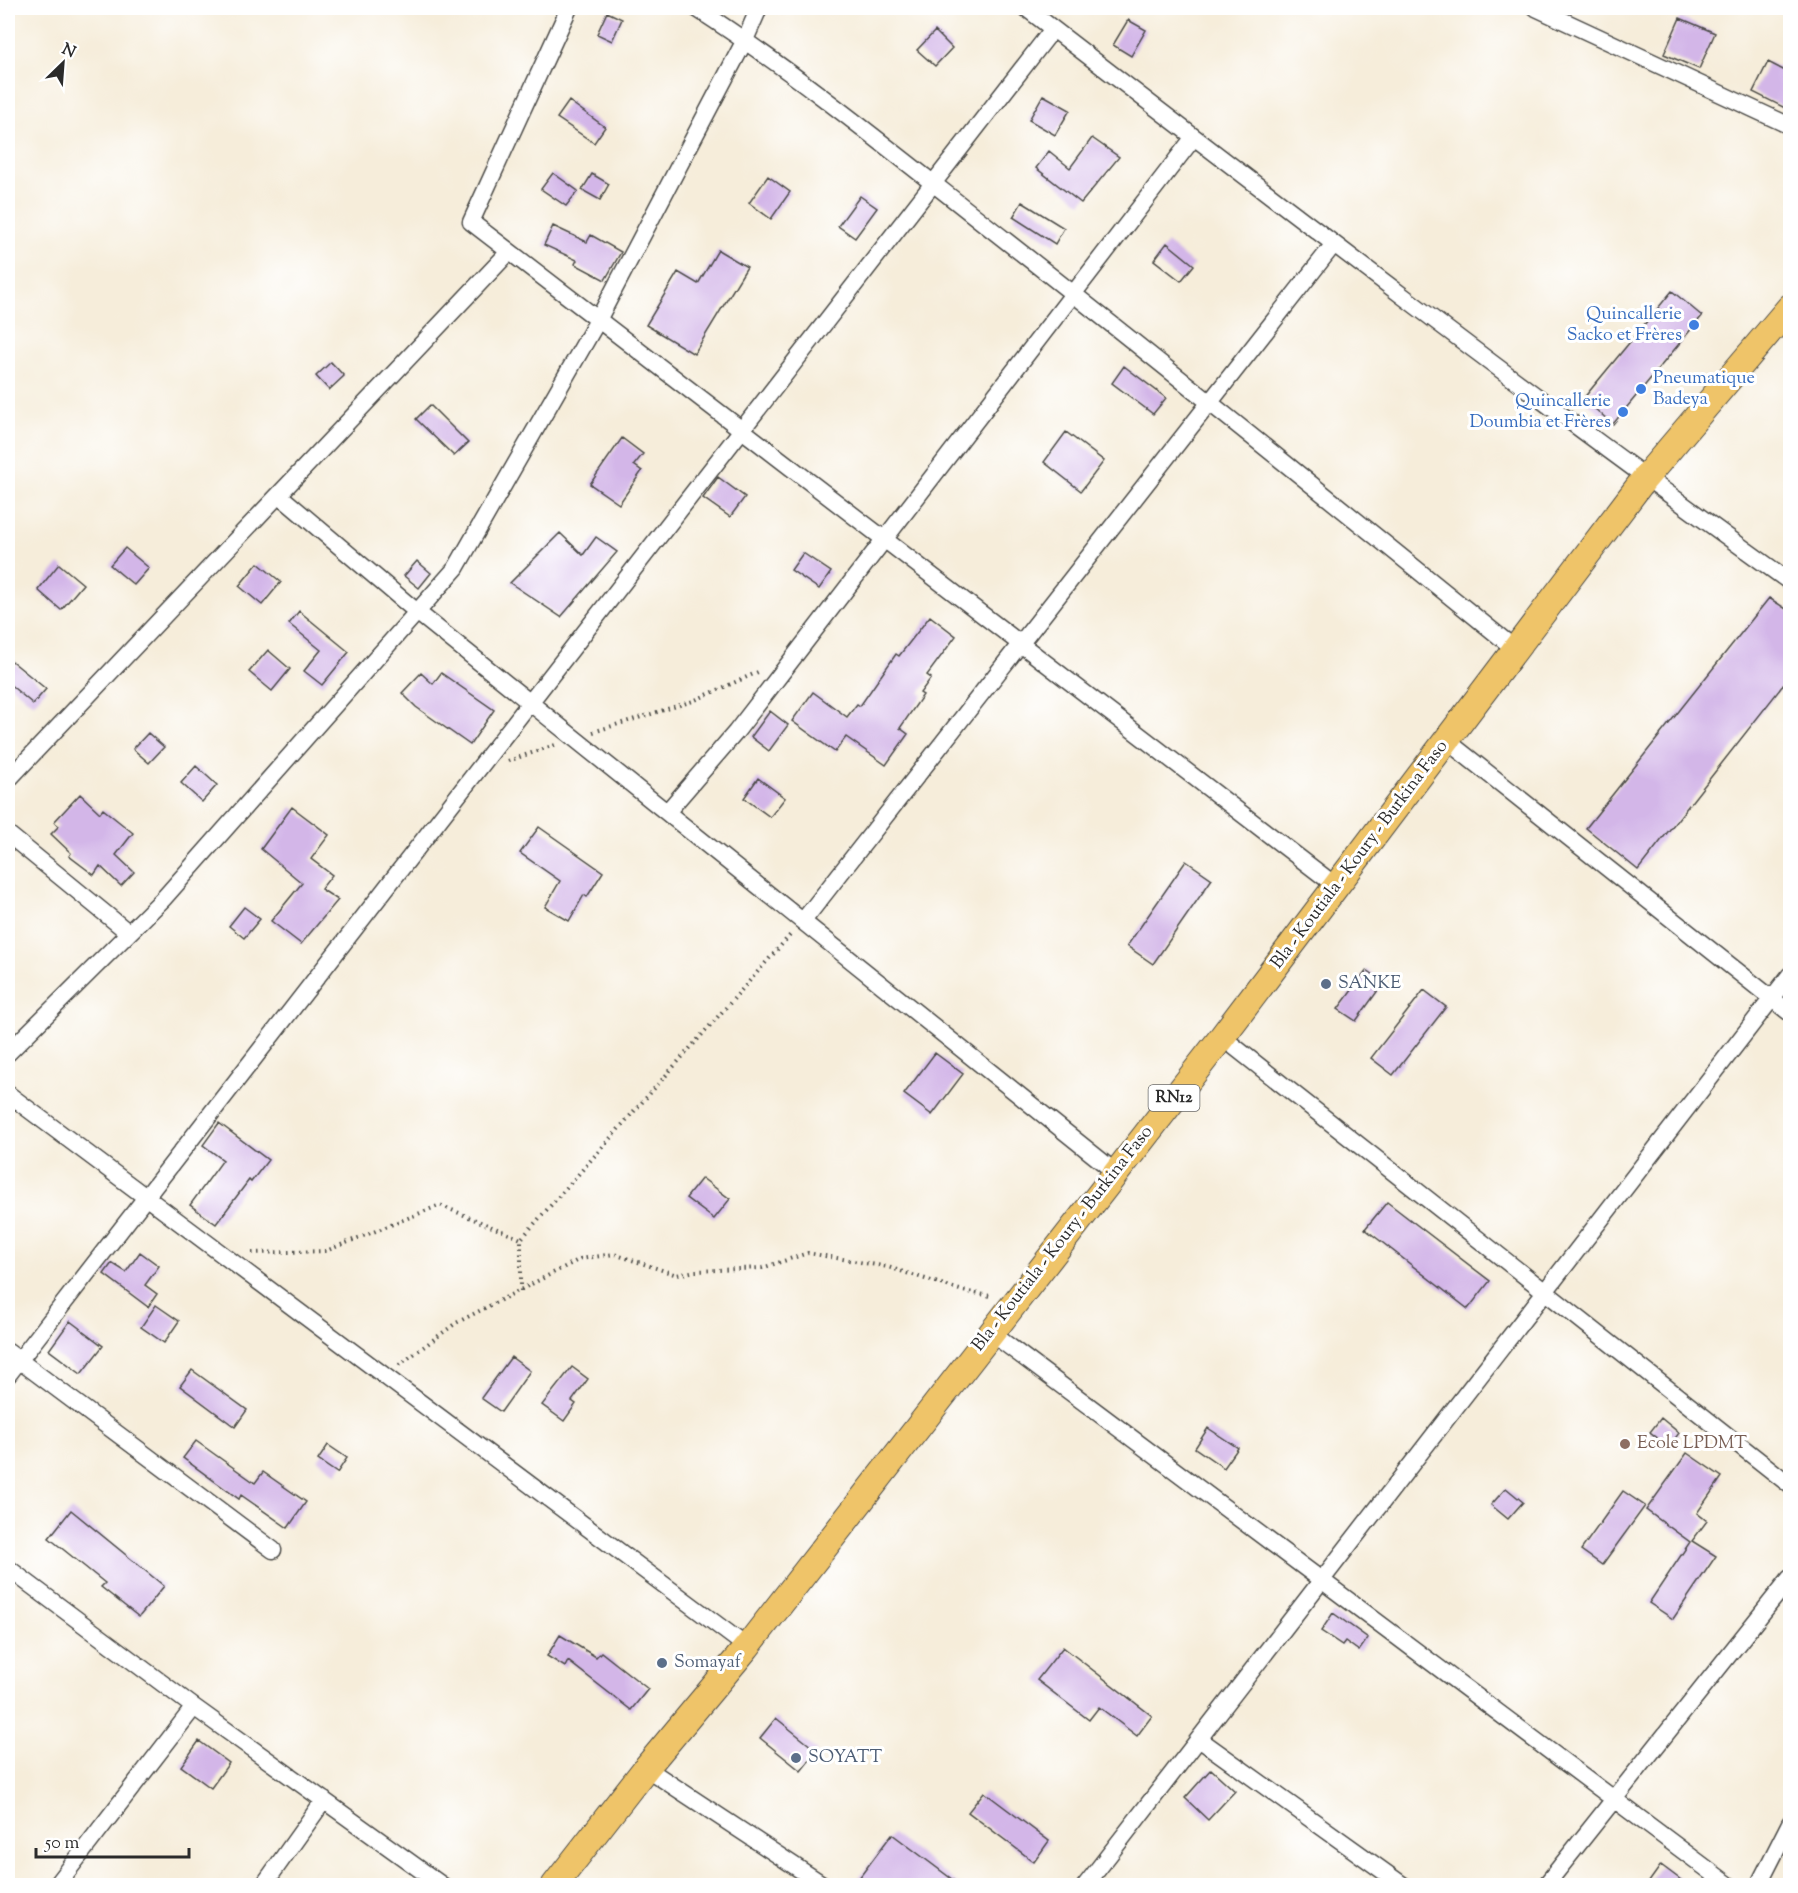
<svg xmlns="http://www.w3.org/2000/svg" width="1798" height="1893" font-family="'Sorts Mill Goudy',serif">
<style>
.building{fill:#d3b6e8}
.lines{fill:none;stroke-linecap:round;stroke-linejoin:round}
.minor-casing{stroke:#494845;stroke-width:19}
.primary-casing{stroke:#494845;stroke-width:28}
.path{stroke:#494845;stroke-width:4;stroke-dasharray:1.5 4.5;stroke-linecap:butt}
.minor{stroke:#fff;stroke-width:16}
.primary{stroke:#efc469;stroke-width:26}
.shop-dot{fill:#3f7fe0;stroke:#fff;stroke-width:2}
.service-dot{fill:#5c6f8a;stroke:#fff;stroke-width:2}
.education-dot{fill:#8d6e63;stroke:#fff;stroke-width:2}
.labels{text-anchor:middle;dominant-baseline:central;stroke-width:6;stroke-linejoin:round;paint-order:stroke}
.shield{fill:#fff;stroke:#6b6b6b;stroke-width:1.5}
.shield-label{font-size:16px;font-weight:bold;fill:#2b2b2b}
.shop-label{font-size:18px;fill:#366cbe;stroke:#fff;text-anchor:end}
.street-label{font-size:18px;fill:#2b2b2b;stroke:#fff}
.service-label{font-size:18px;fill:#4e5e75;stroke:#fff;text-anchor:start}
.education-label{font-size:18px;fill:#785e54;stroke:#fff;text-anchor:start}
</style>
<rect width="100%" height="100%" fill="#fff"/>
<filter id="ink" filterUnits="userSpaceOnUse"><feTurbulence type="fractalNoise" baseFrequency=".0167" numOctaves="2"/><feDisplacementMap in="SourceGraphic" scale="12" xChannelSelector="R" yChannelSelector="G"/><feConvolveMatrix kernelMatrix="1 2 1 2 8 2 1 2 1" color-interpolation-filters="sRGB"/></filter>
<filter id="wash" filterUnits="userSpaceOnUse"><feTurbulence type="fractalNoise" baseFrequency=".008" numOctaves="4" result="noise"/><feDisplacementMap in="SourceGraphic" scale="24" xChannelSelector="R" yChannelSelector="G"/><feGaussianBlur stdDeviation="1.35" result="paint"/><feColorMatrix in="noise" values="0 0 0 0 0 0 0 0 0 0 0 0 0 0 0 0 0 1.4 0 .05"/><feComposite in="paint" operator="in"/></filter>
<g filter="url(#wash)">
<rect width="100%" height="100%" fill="#f6edda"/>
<g id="blocks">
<path class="building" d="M607 12 622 19 612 41 597 34Z
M1680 18 1715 33 1699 69 1664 54Z
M1128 20 1146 30 1131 56 1113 45Z
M935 31 952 48 935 66 917 50Z
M1768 62 1791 74V111L1753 92Z
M1043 95 1070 110 1055 135 1029 120Z
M569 101 605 127 594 143 557 118Z
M1092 138 1119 157 1081 203 1036 168 1049 151 1070 168Z
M553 173 578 191 566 206 541 189Z
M592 174 609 184 600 200 582 190Z
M768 176 790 192 771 219 749 203Z
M860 196 877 208 855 238 838 226Z
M1022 202 1064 228 1055 244 1013 217Z
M553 226 587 242 591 235 621 252 605 280 575 264 577 260 544 245Z
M1167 243 1194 265 1181 281 1154 260Z
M718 250 747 267 694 354 646 325 678 272 698 284Z
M1672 291 1702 316 1613 424 1583 399Z
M331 362 344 376 329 390 316 376Z
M1124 366 1166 398 1153 414 1112 383Z
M430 405 468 443 454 456 416 419Z
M1066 432 1104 461 1081 491 1044 462Z
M622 438 643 454 634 465 642 471 619 504 590 484Z
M718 477 745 497 730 517 703 498Z
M560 533 583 555 596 537 617 552 561 617 510 583Z
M125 548 149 568 134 585 110 565Z
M803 553 831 572 819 589 791 570Z
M417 561 431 573 419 588 404 576Z
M258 563 281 582 262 605 239 586Z
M59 564 83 584 61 610 38 590Z
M1769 598 1791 612V675L1638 870 1586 828Z
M299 611 349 652 322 685 304 671 321 650 289 624Z
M930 616 956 636 927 675 931 678 920 693 923 695 900 728 908 734 886 765 846 737 835 752 792 721 813 692 847 717 857 704 860 706 896 654 899 656Z
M268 650 290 669 272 691 249 672Z
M8 658 46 689 33 704 8 683Z
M421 673 433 684 441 673 494 710 470 745 416 707 402 693Z
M770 711 788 725 769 751 751 737Z
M148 733 164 747 149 763 133 749Z
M196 766 217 785 202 802 181 783Z
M758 778 785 798 770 817 744 798Z
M80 794 100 813 103 809 133 833 116 855 134 872 121 886 100 866 94 875 69 856 71 853 51 834 59 826 54 822Z
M292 807 329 835 311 859 332 875 321 889 338 900 301 944 271 921 302 883 261 849Z
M539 827 603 872 587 897 584 895 569 921 545 907 560 881 520 853Z
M1186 861 1212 879 1153 964 1127 946Z
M244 907 260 919 244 938 229 926Z
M1367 970 1384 982 1356 1021 1338 1009Z
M1424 990 1446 1007 1393 1075 1371 1058Z
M935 1053 963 1074 932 1115 904 1094Z
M219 1123 268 1160 251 1182 249 1180 216 1224 190 1205 223 1160 203 1145Z
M702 1178 730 1199 714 1219 686 1198Z
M1387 1202 1490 1281 1468 1309 1365 1229Z
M140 1252 159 1266 145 1285 157 1294 148 1307 104 1274 112 1263 126 1272Z
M156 1305 179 1321 164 1343 141 1327Z
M70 1321 103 1346 81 1374 49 1350Z
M511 1357 530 1371 501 1412 481 1398Z
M572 1367 588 1379 572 1401 576 1404 564 1421 542 1405Z
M192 1370 247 1410 235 1427 180 1386Z
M1661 1418 1679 1433 1669 1447 1650 1432Z
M1208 1428 1238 1448 1224 1468 1195 1448Z
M196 1441 255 1483 263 1472 306 1502 288 1528 241 1495 239 1499 183 1458Z
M328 1445 347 1458 337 1473 318 1460Z
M1687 1453 1722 1477 1697 1513 1707 1521 1692 1541 1716 1556 1673 1619 1649 1603 1690 1542 1646 1510Z
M1506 1488 1523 1502 1508 1519 1491 1505Z
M1623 1491 1645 1506 1602 1565 1581 1550Z
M71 1510 164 1586 139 1617 101 1587 105 1583 49 1538Z
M1333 1613 1368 1638 1359 1651 1345 1641 1342 1645 1321 1631Z
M560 1635 596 1657 601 1652 648 1689 631 1710 568 1661 565 1667 547 1656Z
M1063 1647 1152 1716 1137 1736 1099 1707 1089 1720 1037 1680Z
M776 1718 817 1751 801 1771 760 1738Z
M199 1741 229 1763 211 1788 181 1766Z
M1211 1769 1235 1791 1208 1820 1185 1798Z
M984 1792 1049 1841 1034 1862 968 1812Z
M892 1834 961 1886H853Z
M1661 1865 1689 1886H1646Z"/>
</g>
</g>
<g filter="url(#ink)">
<use href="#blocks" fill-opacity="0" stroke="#494845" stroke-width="1.5"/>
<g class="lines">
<g class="minor-casing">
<path id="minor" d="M569 8 471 222 1336 886
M696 8C804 78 904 161 1005 240 1177 375 1346 512 1515 649
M1026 8C1278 202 1531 396 1790 582
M1536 8 1790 126
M279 495 417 612 1115 1172
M1446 740 1790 1013
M8 780 509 252
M667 812 736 732 1194 137
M8 834 129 933
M803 921 1334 244
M1222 1037 1790 1485
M8 1053 164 898 456 568 598 320 745 40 759 8
M8 1094 747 1647
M990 1332 1730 1886
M8 1352 273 1550
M8 1375 1053 29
M8 1568 194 1707 443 1886
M1199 1739 1404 1886
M646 1768 825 1886
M56 1886 194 1707
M263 1886 324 1800
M1085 1886 1790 975
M1545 1886 1790 1578
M1758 1886 1790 1823"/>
</g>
<g class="primary-casing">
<path id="primary" d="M554 1886 646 1768 747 1647 1222 1037 1645 478 1790 307"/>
</g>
<path class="path" d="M593 732 693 701 758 672
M508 761 555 745
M252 1253 326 1251 440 1205 521 1239
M521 1291V1239L792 933
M399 1365 456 1323 580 1259 614 1254 677 1275 695 1271 762 1268 808 1253 888 1267 963 1291 991 1296"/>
<use href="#minor" class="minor"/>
<use href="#primary" class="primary"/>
</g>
</g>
<g class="shop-dot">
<circle cx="1694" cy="325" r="6"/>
<circle cx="1641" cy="389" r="6"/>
<circle cx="1623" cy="412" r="6"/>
</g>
<g class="service-dot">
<circle cx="1326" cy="984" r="6"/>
<circle cx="662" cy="1663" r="6"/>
<circle cx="796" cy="1758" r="6"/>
</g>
<circle class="education-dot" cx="1625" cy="1444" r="6"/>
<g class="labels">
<rect class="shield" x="1148.5" y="1085" width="51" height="26" rx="4.5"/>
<g class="shield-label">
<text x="1174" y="1098">RN12</text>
</g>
<g class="shop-label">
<text x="1682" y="315">Quincallerie<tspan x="1682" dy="21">Sacko et Frères</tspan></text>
<text x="1653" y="379" text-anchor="start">Pneumatique<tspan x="1653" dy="21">Badeya</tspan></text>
<text x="1611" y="402">Quincallerie<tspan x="1611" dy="21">Doumbia et Frères</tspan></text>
</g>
<g class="street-label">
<text transform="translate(1360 855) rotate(-53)">Bla - Koutiala - Koury - Burkina Faso</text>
<text transform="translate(1063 1239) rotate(-52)">Bla - Koutiala - Koury - Burkina Faso</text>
</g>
<g class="service-label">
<text x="1338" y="984">SANKE</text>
<text x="674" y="1663">Somayaf</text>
<text x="808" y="1758">SOYATT</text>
</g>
<g class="education-label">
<text x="1637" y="1444">Ecole LPDMT</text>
</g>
</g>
<rect width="1798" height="1893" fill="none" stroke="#fff" stroke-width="30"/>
<g transform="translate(63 63) rotate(25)" stroke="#ffffff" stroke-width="4.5" paint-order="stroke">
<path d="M0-4.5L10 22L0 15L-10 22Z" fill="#2b2b2b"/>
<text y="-9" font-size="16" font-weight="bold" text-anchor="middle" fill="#2b2b2b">N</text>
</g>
<path d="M36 1848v9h153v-9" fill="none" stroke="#2b2b2b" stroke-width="3"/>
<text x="45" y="1848" font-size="18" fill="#2b2b2b" stroke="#ffffff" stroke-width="4.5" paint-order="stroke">50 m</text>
</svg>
